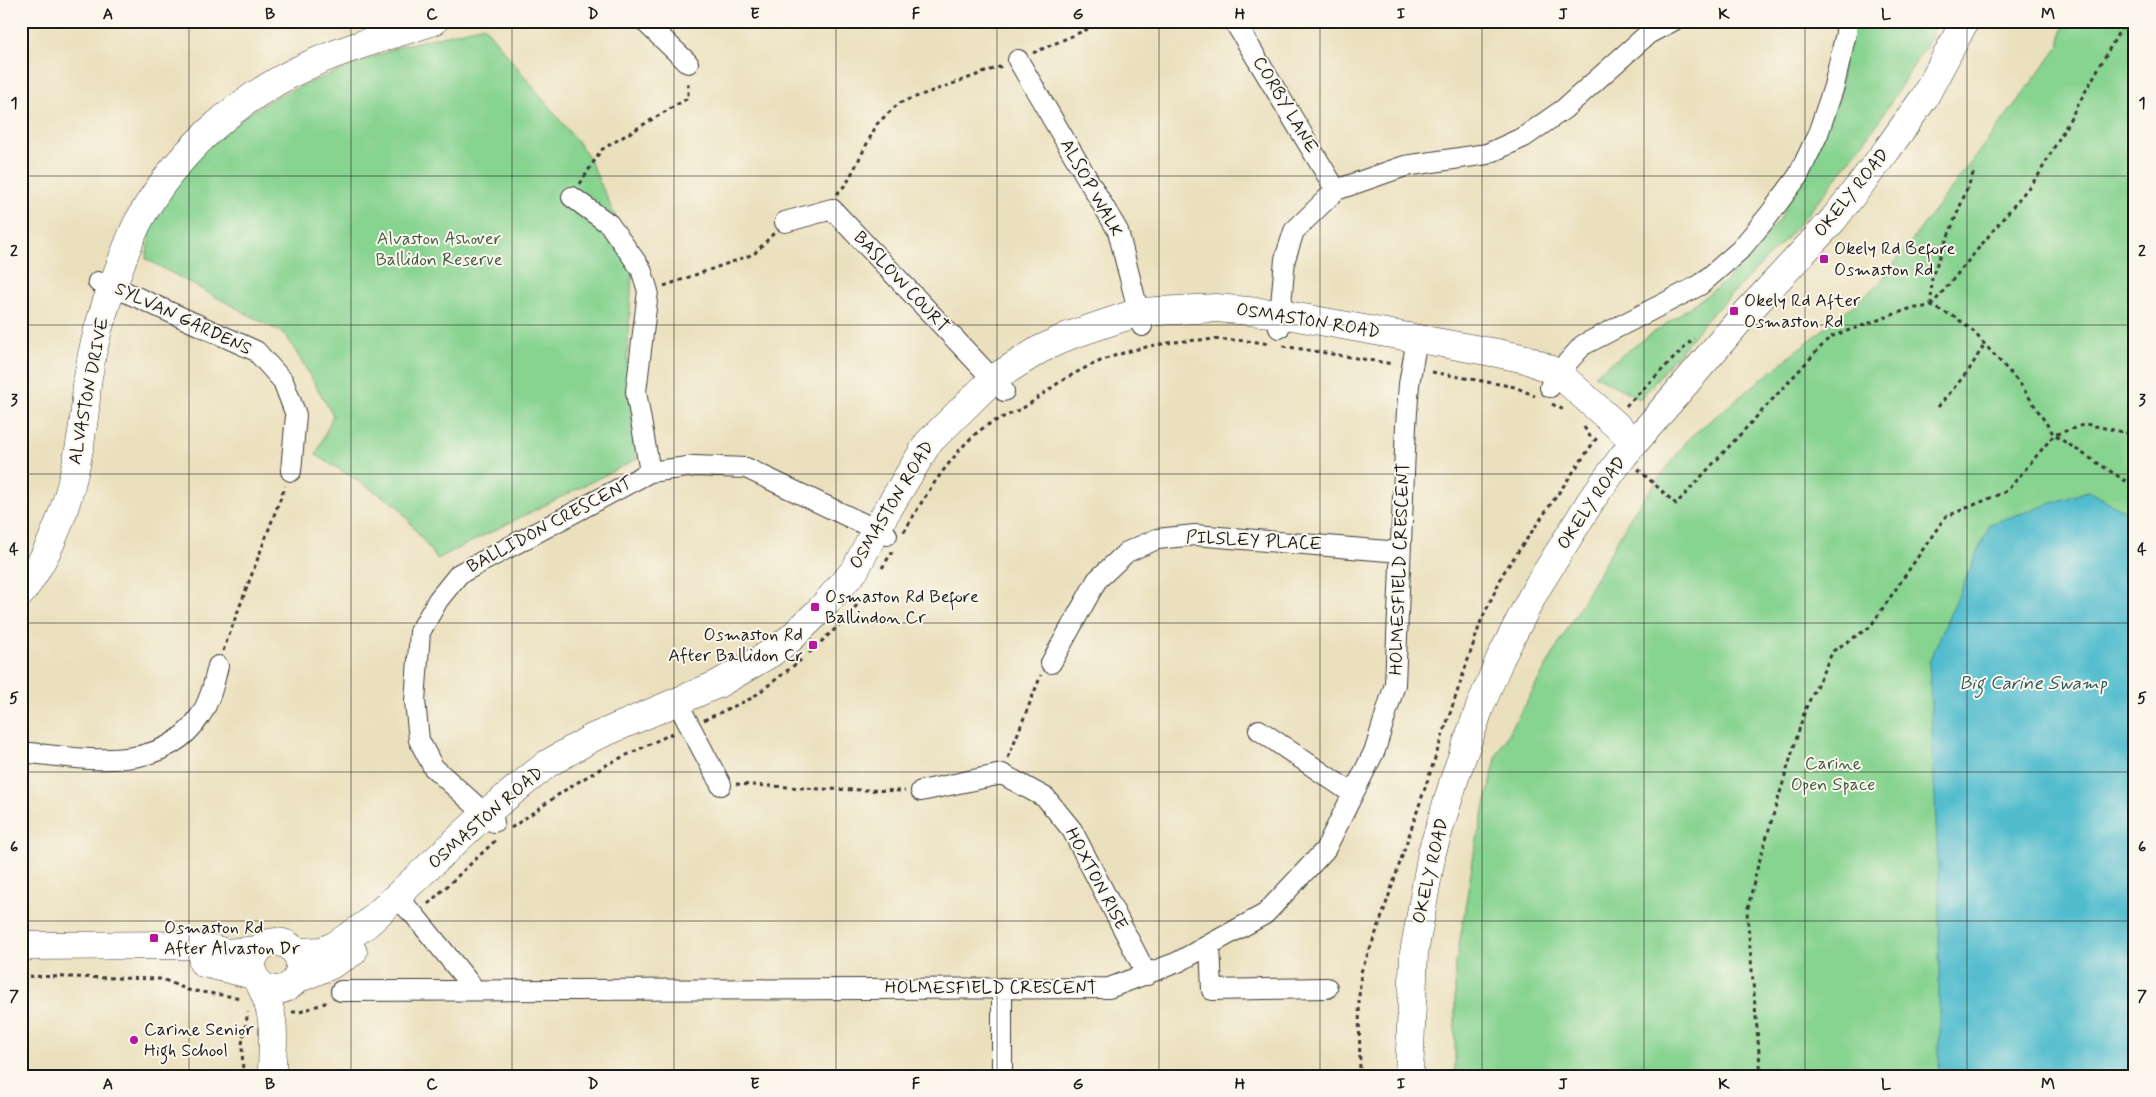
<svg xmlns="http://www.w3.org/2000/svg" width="2156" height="1097" font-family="Mynerve,sans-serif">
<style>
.green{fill:#87d390;stroke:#527856}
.water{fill:#51bccd;stroke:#366c74}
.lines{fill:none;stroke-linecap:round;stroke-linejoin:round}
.street-casing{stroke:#3b3934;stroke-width:22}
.secondary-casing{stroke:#3b3934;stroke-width:29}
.path{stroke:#3b3934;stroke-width:3;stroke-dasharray:4 4;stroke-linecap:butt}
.street{stroke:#fff;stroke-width:20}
.secondary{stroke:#fff;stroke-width:28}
.grid{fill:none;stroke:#1c1c1c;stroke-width:1;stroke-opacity:0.55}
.poi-dot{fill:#b5179e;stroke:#fbf7ec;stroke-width:2}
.labels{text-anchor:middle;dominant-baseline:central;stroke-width:4;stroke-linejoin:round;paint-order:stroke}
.street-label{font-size:18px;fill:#1c1c1c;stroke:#fbf7ec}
.park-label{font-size:18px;fill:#415c45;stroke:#fbf7ec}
.poi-label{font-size:18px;fill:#1c1c1c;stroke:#fbf7ec;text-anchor:start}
.water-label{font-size:19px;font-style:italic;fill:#315c63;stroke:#fbf7ec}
.neatline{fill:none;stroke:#1c1c1c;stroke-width:2}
.grid-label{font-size:16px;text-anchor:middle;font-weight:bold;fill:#1c1c1c}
</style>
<rect width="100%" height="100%" fill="#fbf7ec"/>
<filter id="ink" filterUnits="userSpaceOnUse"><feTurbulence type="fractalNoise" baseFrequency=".02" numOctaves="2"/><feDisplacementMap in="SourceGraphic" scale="10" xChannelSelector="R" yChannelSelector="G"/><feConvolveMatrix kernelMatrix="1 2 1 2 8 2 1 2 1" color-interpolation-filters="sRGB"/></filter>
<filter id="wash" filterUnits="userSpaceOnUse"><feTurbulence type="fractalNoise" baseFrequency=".0096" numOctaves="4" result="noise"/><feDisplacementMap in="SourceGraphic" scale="20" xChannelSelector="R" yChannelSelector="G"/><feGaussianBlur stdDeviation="1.12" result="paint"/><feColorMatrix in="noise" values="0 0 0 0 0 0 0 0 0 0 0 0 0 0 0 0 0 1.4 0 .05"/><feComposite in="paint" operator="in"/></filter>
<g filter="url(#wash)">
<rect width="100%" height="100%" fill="#ebe0bd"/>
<path class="green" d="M1846 21H1939L1928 43 1875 127 1825 193 1785 240 1709 317 1640 399 1594 375 1725 282 1780 219 1840 96Z
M2064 21H2135V1076H1455V970L1474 853 1497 754 1632 514 1690 437 1878 285 2059 46Z
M484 26 587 154 633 255 627 365 637 459 437 559 397 505 316 455 333 415 286 335 146 259 152 219 206 140 277 96 401 46Z"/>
<path class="water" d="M2088 491 2135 516V1076H1939V890L1929 662 1990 524Z"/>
</g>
<g filter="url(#ink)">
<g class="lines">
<g class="street-casing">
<path id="street" d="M644 21 688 63
M1234 21 1336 190
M1018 60 1118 231 1142 326
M572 197 609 224 641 269 648 291 636 392 650 472
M785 222 832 209 1004 391
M98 282 112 286 256 351 283 381 296 415 291 471
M1279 328 1285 259 1294 231 1336 190 1405 166 1487 154 1524 137 1564 109 1648 34 1673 21
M1550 387 1558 373 1583 345 1700 285 1740 250 1769 215 1798 176 1818 134 1834 86 1846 33V21
M1051 663 1097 580 1127 552 1157 539 1195 535 1400 552
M677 702 721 785
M1259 730 1353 794
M21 752C80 758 162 776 200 716 210 701 214 683 218 666
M921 791 1002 774 1046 798 1072 830 1147 975
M494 822 433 767 419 740 415 701 420 632 438 600 459 574 650 472 695 466 746 468 887 535
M397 898 415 916 475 990
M1210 944 1212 990 1327 988
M1002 988V1076
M341 991 1109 988 1178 962 1265 914 1325 850 1375 750 1395 684 1406 426 1409 384 1417 339"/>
</g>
<g class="secondary-casing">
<path id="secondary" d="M21 593C59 543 76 480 84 418 86 405 86 390 88 377 93 343 103 309 116 277 122 260 129 241 137 224 175 153 238 97 311 64 350 46 393 35 434 21
M252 966a24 24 0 1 1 48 0a24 24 0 1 1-48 0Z
M21 946 198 945 227 953 258 950
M295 952 322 951 334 946 367 924 485 814 547 764 592 738 718 684 771 653 790 639 817 613 855 570 876 529 928 443 993 379 1039 350 1068 336 1139 312 1216 308 1281 314 1497 353 1526 359 1558 373 1635 442
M203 963 253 975
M297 979 331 965 353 952
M261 986C278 1020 272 1040 272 1076
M1409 1076 1414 953 1432 852 1456 774 1480 707 1500 659 1536 589 1592 499 1624 455 1739 321 1833 220 1887 150 1924 98 1965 21"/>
</g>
<path class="path" d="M1033 53 1106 21
M580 184 601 150 688 98V80
M837 194 847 183 877 124 899 103 1002 66
M664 286 754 254 774 233
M1931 305 1932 276 1975 169
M1931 306 2038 176 2125 21
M1283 346 1393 364
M1432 372 1515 387 1535 396
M1552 404 1566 411
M1626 406 1694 338
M1938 407 1969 370 1984 345
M1584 427 1593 441
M1638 469 1676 504 1830 337 1909 309 1931 306 1955 317 1973 331 2021 385 2054 435 2135 487
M904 532C919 506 935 479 955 456 963 445 977 431 988 425 999 418 1012 414 1023 408 1039 398 1053 385 1070 376 1129 342 1203 333 1270 344
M882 568 892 552
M223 651 285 486
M809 653 848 617 865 594
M704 720 752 698 801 660
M1008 758 1041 675
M736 784 821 789 905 791
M511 828 568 788 610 763 673 733
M428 904 496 840
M21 976 162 979 188 990 242 998
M292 1012H300L325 1003V999
M243 1076 242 1044 248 1012
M1360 1076 1359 997 1361 972 1379 925 1481 621 1504 572 1598 436
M1761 1076 1747 912 1757 869 1805 710 1833 651 1870 627 1945 517 2007 491 2054 435 2086 424 2127 433 2135 439"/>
<use href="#street" class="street"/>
<use href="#secondary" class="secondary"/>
</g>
</g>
<path class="grid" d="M189 21V1076M351 21V1076M512 21V1076M674 21V1076M836 21V1076M997 21V1076M1159 21V1076M1320 21V1076M1482 21V1076M1644 21V1076M1805 21V1076M1967 21V1076M21 176H2135M21 325H2135M21 474H2135M21 623H2135M21 772H2135M21 921H2135"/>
<g class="poi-dot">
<rect x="1819" y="254" width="10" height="10" rx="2.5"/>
<rect x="1729" y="306" width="10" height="10" rx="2.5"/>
<rect x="810" y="602" width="10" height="10" rx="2.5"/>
<rect x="808" y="640" width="10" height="10" rx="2.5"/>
<rect x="149" y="933" width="10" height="10" rx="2.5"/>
<circle cx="134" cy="1040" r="5"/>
</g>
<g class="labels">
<g class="street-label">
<text transform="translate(1285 105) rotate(59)">CORBY LANE</text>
<text transform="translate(1091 188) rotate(61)">ALSOP WALK</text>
<text transform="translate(1852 193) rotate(-51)">OKELY ROAD</text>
<text transform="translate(901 282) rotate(47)">BASLOW COURT</text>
<text transform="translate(183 319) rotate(25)">SYLVAN GARDENS</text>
<text transform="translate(1308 321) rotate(9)">OSMASTON ROAD</text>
<text transform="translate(89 391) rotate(-79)">ALVASTON DRIVE</text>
<text transform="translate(1592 503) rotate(-56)">OKELY ROAD</text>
<text transform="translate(892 505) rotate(-59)">OSMASTON ROAD</text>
<text transform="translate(550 525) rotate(-28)">BALLIDON CRESCENT</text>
<text transform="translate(1254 541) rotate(3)">PILSLEY PLACE</text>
<text transform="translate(1400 569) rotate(-88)">HOLMESFIELD CRESCENT</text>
<text transform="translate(486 818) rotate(-41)">OSMASTON ROAD</text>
<text transform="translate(1431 871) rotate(-77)">OKELY ROAD</text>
<text transform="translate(1096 879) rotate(62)">HOXTON RISE</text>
<text x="991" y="988">HOLMESFIELD CRESCENT</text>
</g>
<g class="park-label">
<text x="439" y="239">Alvaston Ashover<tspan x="439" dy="21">Ballidon Reserve</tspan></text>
<text x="1833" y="764">Carine<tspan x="1833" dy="21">Open Space</tspan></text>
</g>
<g class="poi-label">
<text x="1834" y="249">Okely Rd Before<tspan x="1834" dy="21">Osmaston Rd</tspan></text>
<text x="1744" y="301">Okely Rd After<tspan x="1744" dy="21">Osmaston Rd</tspan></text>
<text x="825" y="597">Osmaston Rd Before<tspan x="825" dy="21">Ballindon Cr</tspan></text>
<text x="803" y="635" text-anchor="end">Osmaston Rd<tspan x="803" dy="21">After Ballidon Cr</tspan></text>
<text x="164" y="928">Osmaston Rd<tspan x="164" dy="21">After Alvaston Dr</tspan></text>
<text x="144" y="1030">Carine Senior<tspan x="144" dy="21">High School</tspan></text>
</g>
<g class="water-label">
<text x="2033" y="683">Big Carine Swamp</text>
</g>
</g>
<rect width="2156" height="1097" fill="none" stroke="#fbf7ec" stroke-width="55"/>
<rect x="28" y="28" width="2100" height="1042" class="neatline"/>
<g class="grid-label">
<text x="108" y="19">A</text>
<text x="270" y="19">B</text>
<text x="432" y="19">C</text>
<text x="593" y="19">D</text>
<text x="755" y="19">E</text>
<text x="916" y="19">F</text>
<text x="1078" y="19">G</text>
<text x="1240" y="19">H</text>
<text x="1401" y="19">I</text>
<text x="1563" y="19">J</text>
<text x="1724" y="19">K</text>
<text x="1886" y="19">L</text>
<text x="2048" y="19">M</text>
<text x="14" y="108">1</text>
<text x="2142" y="108">1</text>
<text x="14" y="256">2</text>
<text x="2142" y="256">2</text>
<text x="14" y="405">3</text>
<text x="2142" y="405">3</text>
<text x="14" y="554">4</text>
<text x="2142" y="554">4</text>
<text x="14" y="703">5</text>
<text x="2142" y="703">5</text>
<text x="14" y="852">6</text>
<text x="2142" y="852">6</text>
<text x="14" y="1001">7</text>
<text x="2142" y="1001">7</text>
<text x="108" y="1089">A</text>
<text x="270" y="1089">B</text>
<text x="432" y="1089">C</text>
<text x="593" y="1089">D</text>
<text x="755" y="1089">E</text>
<text x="916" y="1089">F</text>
<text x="1078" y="1089">G</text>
<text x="1240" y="1089">H</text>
<text x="1401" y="1089">I</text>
<text x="1563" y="1089">J</text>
<text x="1724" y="1089">K</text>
<text x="1886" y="1089">L</text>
<text x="2048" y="1089">M</text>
</g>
</svg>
